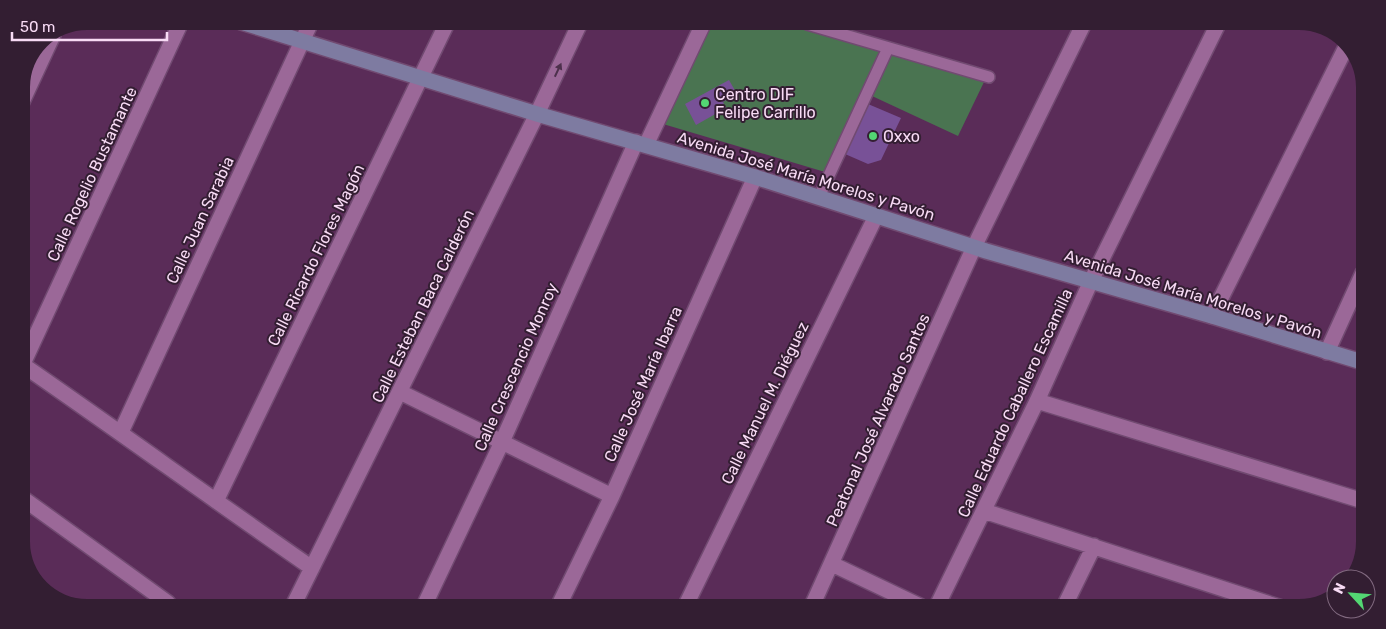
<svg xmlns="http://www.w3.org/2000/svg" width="1386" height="629" font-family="Rubik,sans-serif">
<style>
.green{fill:#4a7451}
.building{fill:#785197}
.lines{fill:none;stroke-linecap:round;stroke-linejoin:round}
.lane-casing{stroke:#714a71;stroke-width:14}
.street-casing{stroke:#714a71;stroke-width:18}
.secondary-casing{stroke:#714a71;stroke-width:18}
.lane{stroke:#9b6898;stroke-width:11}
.street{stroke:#9b6898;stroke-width:15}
.secondary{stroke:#7e7ba1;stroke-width:15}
.oneway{fill:#4d304c}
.poi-dot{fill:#53d673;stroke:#331e32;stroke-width:2}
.labels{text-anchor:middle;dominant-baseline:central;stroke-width:4;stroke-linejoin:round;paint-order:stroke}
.poi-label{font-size:16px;fill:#f8dbf5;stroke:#331e32;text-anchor:start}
.street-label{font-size:16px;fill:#f8dbf5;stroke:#331e32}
</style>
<rect width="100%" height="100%" fill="#5a2c58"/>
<path class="green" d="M711 24H786L880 51 825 172 663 124Z
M890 54 984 82 958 136 872 96Z"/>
<path class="building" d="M729 80 737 94 723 102 726 108 696 125 685 104Z
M868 104 901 118 881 160 868 164 845 154Z"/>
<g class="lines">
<g class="lane-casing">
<path id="lane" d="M807 24 989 77
M819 197 888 48"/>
</g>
<g class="street-casing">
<path id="street" d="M21 104 53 35
M646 145 703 24
M1212 316 1347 45
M1327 352 1363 273
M23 365C120 432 215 501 312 568
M21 368 181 22
M400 392 612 496
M1037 401 1360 500
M121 432 311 22
M21 497 168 603
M216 501 447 23
M984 511 1282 608
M832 564 920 606
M294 604 537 114 580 23
M425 604 502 442 636 142
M559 605 612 496 755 177
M686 605 876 216
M812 606 974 247 1083 25
M937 606 1037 401 1091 281 1217 26
M1064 607 1094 546"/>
</g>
<g class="secondary-casing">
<path id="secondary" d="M241 22 537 114 755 177 986 251 1212 316 1362 362"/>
</g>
<use href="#lane" class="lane"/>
<use href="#street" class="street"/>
<use href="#secondary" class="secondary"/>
</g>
<defs><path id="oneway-solid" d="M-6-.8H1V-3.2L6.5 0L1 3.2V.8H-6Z" transform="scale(1.25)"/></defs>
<use class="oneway" href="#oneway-solid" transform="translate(558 70) rotate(-65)"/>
<g class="poi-dot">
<circle cx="705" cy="103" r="5"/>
<circle cx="873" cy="136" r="5"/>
</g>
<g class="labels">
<g class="poi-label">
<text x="715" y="94">Centro DIF<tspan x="715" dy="18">Felipe Carrillo</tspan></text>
<text x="883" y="136">Oxxo</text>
</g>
<g class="street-label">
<text transform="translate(92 174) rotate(-65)">Calle Rogelio Bustamante</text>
<text transform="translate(806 176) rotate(17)">Avenida José María Morelos y Pavón</text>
<text transform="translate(200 220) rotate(-65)">Calle Juan Sarabia</text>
<text transform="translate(316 255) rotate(-64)">Calle Ricardo Flores Magón</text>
<text transform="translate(1193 294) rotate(17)">Avenida José María Morelos y Pavón</text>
<text transform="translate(423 306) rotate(-64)">Calle Esteban Baca Calderón</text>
<text transform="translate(516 367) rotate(-66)">Calle Crescencio Monroy</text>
<text transform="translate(643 384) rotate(-66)">Calle José María Ibarra</text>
<text transform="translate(765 403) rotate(-64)">Calle Manuel M. Diéguez</text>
<text transform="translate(1015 403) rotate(-65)">Calle Eduardo Caballero Escamilla</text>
<text transform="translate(878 420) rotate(-66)">Peatonal José Alvarado Santos</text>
</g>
</g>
<path d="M0 0H1386V629H0ZM87 30H1299A57 57 0 0 1 1356 87V542A57 57 0 0 1 1299 599H87A57 57 0 0 1 30 542V87A57 57 0 0 1 87 30Z" fill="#331e32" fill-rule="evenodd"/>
<g transform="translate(1351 594) rotate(296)"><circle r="24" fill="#331e32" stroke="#826a80"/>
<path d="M0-4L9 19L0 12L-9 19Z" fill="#53d673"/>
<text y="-8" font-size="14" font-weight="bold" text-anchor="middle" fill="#f8dbf5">N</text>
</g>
<path d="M12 32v8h155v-8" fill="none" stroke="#f8dbf5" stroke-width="2.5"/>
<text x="20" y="32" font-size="15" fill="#f8dbf5" stroke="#331e32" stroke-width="4" paint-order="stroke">50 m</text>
</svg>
